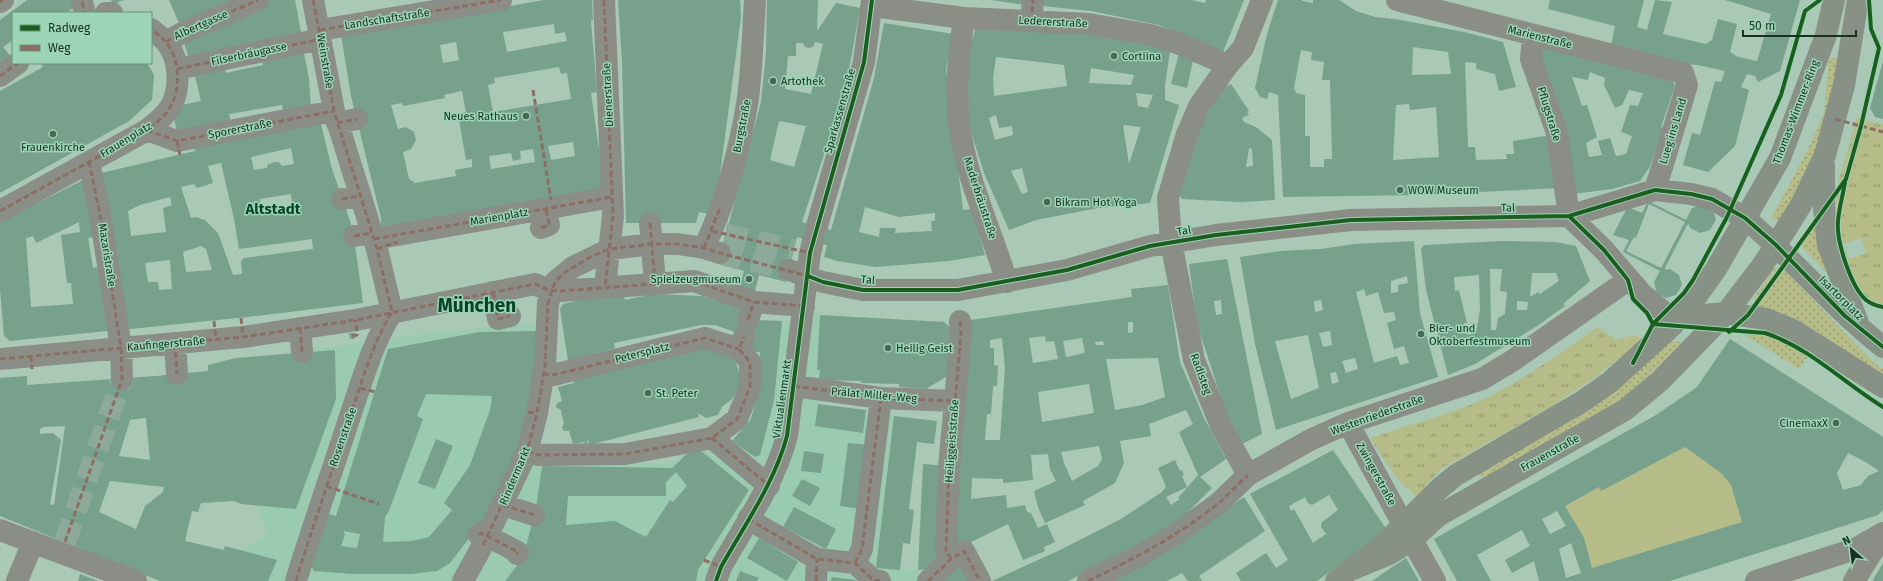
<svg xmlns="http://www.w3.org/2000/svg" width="1883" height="581" font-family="'Fira Sans',sans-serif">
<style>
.built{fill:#9acbb0}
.grass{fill:url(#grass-dots)}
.park{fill:url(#park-tufts);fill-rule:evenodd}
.garden{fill:#b6bc87}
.building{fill:#77a08d;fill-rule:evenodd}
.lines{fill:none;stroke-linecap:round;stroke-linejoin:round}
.minor-tunnel{stroke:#8ca999;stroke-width:22;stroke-dasharray:22 11;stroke-linecap:butt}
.minor{stroke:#8b8e87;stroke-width:22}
.major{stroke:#889186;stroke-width:22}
.tram{stroke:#829086;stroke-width:1}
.quiet{stroke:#8d6e63;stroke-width:3;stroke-dasharray:6 3;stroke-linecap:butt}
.cycleway-casing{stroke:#9cd5b5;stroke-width:6}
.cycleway{stroke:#1b5e20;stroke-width:4}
.poi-dot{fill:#4b6556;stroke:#9cd5b5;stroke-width:1.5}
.labels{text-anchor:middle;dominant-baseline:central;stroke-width:3;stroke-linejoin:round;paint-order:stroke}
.street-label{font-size:11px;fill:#182f23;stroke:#9cd5b5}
.poi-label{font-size:11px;fill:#182f23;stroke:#9cd5b5;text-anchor:start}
.district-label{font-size:15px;font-weight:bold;fill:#07442b;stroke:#9cd5b5}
.town-label{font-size:19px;font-weight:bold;fill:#07442b;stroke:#9cd5b5}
</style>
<defs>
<pattern id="grass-dots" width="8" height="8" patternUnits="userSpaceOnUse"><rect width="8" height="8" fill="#b6bc87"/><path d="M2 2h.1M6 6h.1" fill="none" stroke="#93996e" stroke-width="1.8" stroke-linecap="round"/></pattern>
<pattern id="park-tufts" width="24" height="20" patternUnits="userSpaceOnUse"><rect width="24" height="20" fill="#b6bc87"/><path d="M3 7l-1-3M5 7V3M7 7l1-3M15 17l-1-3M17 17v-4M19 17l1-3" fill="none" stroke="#93996e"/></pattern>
</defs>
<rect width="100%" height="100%" fill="#a9c8b6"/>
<path class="built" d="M795 311 820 312 817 370H820L818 404 879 412 894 416 876 567 900 570H918L919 581H203L267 533 208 371V365L236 358 282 354 433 333 544 322 542 459 671 464 696 443 717 460 751 419 755 404 760 353 753 352 754 320 793 322Z"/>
<path class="grass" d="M1829 57 1841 59 1821 142 1780 223 1772 217 1810 145 1824 113Z
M1819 217 1828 270 1825 271 1801 246Z
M1781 267 1754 303 1755 295 1775 268Z
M1784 270 1872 361 1879 367 1883 368V375L1795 318 1758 306Z
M1747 334C1772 335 1787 343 1808 356L1799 369 1745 335Z
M1671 341 1683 342 1640 384 1604 412 1490 477H1478L1480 472Z"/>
<path class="park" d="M1857 117 1883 125V311L1870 305 1860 295 1852 284 1838 257 1833 200ZM1861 238 1866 253 1849 259 1843 244Z
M1597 327 1616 340 1634 335 1643 339 1594 378 1550 407 1441 469 1425 486 1426 493 1420 500 1397 479 1370 438C1405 426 1441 417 1475 403 1519 384 1559 354 1597 327Z"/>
<path class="garden" d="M1685 447 1721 473 1731 485 1742 522 1592 568 1565 506 1599 487Z"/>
<path class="building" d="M27 0H84L66 13H13V40L3 47 11 57 0 65V20Z
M111 0H124L113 4Z
M169 0H249L181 28Z
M264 0H295L302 37 190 62 182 36Z
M544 0H592L593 20 591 21 597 92 591 93 605 192 389 229 388 225 383 227 381 226V218L351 96 341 35ZM554 24 555 34 565 32 567 41 507 52 503 32ZM456 42 459 60 443 63 440 45ZM559 67 561 74 567 73 571 99 493 112 488 85 495 83 494 78ZM462 91 466 112 458 114 466 160 472 159V167L455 170 456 176 415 183 409 179 403 152 411 149 416 140 414 132 406 127 398 129 391 105 402 103 403 106 445 98 444 95ZM573 142 575 156 551 160 548 146ZM533 149 535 162 491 169 489 156 511 153 513 161 521 159 520 151Z
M618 0H740L741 17 720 174 709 214 699 212 696 223H626L622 61Z
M767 0H818L817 31 836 3 860 8 849 70 833 127 802 222 831 230 874 78 884 23 953 34 946 69 963 210 972 209 985 255 949 261 876 267 837 261 824 257 827 245 797 237 786 282 759 275 754 295 739 290 744 271 718 264 761 102 766 53ZM815 42 823 44 811 94 785 89 788 56H796V43H803L805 47 809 48 813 47ZM779 121 806 126 794 167 770 160ZM865 207 899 217 935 213V221H931L932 231 895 233 896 228H880L879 237 859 232Z
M991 0H1025V5Z
M1042 0H1191L1205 3 1206 0H1244L1223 52 1159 25 1091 11 1042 6Z
M1278 0H1302V1L1313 3V0H1339L1356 11 1375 17 1395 19 1464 32 1503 42 1516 87 1499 91 1495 74 1476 69V63L1465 62 1468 147H1475L1476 160 1507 159 1506 154H1514L1513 141 1552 135 1562 188 1417 195 1283 197 1278 95 1269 92 1267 99 1260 97 1255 88 1267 34ZM1413 47 1448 52 1451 74 1412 75ZM1301 50 1312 52 1311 60 1324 62 1322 80H1330L1332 159H1324V167H1310V136H1305V95L1296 93 1294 88ZM1409 104 1410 110 1436 107 1439 157 1393 160 1396 105Z
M1550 0H1644L1637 27 1647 30 1655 0 1672 2 1663 34 1706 44 1712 40 1718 19 1737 24 1730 52 1738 57 1757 61 1771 14 1725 0H1800L1780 71 1758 82 1755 76 1747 74 1741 87 1749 90 1735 146 1708 172 1683 165 1692 133 1700 135 1715 81 1721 82 1725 71 1698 65 1680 64 1610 49 1615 26 1548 9Z
M976 27 1090 35 1141 44 1170 51 1165 85V100L1179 105 1150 203 1098 208 1036 220 1009 230 984 173 970 129 966 102 968 55ZM996 57 1064 65 1067 86 994 96 993 78ZM1091 68 1134 75 1131 85 1089 83ZM1136 93 1153 95 1148 108 1138 106ZM996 115 999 128 1012 126 1013 135 995 140 989 118ZM1123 125 1141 127 1129 164ZM1022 168 1028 192 1022 194 1011 171Z
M1545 47 1670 76 1675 86 1661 127 1664 128 1649 168 1640 181 1612 189 1573 194 1538 54ZM1590 72 1605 78 1604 85 1615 108 1622 105 1629 90 1643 93 1638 106 1630 105 1621 132 1632 136 1626 154 1616 156 1610 138 1598 141 1602 155 1589 157 1586 143 1597 137 1587 105 1582 106 1572 77 1588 80Z
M303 48 309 79 311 109 284 115 282 105 229 114 231 123 177 133 172 107 201 101 194 72 224 65 226 73 239 70 263 65 261 57Z
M1179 53 1194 56 1187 88 1171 84Z
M1883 61V119L1875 117 1870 108Z
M41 63H147L154 75 152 100 129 121 0 193V91L43 67Z
M1231 84 1249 111 1247 112 1249 115 1242 118 1244 122 1256 127 1272 140 1275 200 1240 202 1182 199 1180 195 1202 121 1225 87ZM1249 148 1252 149 1253 166 1246 167Z
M320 120 332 169 353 230 363 303 265 315 121 330 97 174 195 151 194 143ZM291 148 294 164 282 166 279 162H274L267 165V168L254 170 251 157ZM221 163 234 219 239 249 312 239 313 249 244 258 241 261 242 274 233 275 218 233 205 220 196 217 191 218 181 187 194 184 197 188 213 183 208 166ZM291 194 293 212 260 215V199ZM170 197 172 205 163 208 166 232 131 236 128 211 140 205ZM201 246 206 249 212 270 186 272 183 252ZM170 260 172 289 159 290 158 282H148L145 263Z
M87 178 101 236 88 238 93 268 105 266 116 330 10 341 4 336 0 289V222ZM79 222 80 232 61 235 67 283H71L73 304 31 307 26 238 33 236 36 243Z
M1648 201 1686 220 1692 208 1703 205 1713 210 1716 220 1710 230 1700 233 1690 228 1689 224 1687 225 1665 268V270L1670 269 1679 275 1682 285 1676 295 1666 298 1657 293 1654 282 1660 271 1623 252 1629 240 1613 235 1627 208H1630L1642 213ZM1649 204 1685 222 1661 268 1626 251 1634 237 1636 238Z
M1414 241 1420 313 1438 377 1276 430 1255 344 1240 257 1281 251 1321 249 1354 244ZM1407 276 1408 283 1398 285V292L1391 293V281ZM1364 289 1366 296 1378 292 1384 313 1394 312 1396 320 1387 323 1394 349 1404 346 1409 363 1400 365 1397 356 1374 363 1356 292ZM1321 300 1323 310 1315 312 1314 301ZM1330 331 1332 345 1323 347 1319 333ZM1308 335 1319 388 1291 399 1275 341ZM1355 358 1358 369 1346 373 1342 361ZM1336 372 1339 382 1332 384 1330 373Z
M1502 241 1556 242 1576 246 1590 281 1563 304 1565 306 1537 326 1475 364 1448 375 1426 290 1421 249 1424 245ZM1490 269H1502L1500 291 1507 292 1505 314 1498 318 1496 330H1491ZM1532 273H1556L1559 281 1540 294 1538 292 1530 297ZM1479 275 1480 310 1476 333 1467 335 1464 323H1467L1459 290 1455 291 1454 277ZM1517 301 1528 302 1527 310H1517Z
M1227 259 1262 434 1242 444 1226 413 1197 324 1189 264ZM1221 300 1222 314 1216 315 1214 301Z
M1168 285 1180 362 1204 418 1226 459 1200 477 1212 488 1180 520 1135 547 1068 581H992L1058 551 1121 519 1162 492 1166 487 1158 468 1175 460 1180 471 1182 470 1184 475 1182 476 1187 487 1166 497 1171 505 1180 499 1178 498 1198 475 1179 432 1193 424 1186 410 1149 424 1151 436 1120 441 1124 463 1115 483 1083 501 1085 505 1045 523 1038 507 1034 491 1056 481 1050 469 1048 454 1031 455 1033 480 1003 483V479L972 478 971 499 1006 495 1007 508 1025 505 1027 512 1031 513 1038 528 1047 524 1055 542 1044 547 1045 551 1023 560 1008 524 971 542H951L964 321 1132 297 1131 289ZM1128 322H1133V332L1128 333ZM1045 336 1046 342 1054 341 1058 359 1033 363 1029 338ZM1002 338 1005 369 1000 440H985L987 414H991L993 386H997L998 366 994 365V348H990V340ZM1082 338 1085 353 1066 357 1063 341ZM1103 341 1104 345H1096L1095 342ZM1158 358 1165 397 1142 405 1115 410 1106 359ZM1089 384 1094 413 1042 422 1038 392ZM1099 446 1102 459 1098 466 1072 481 1064 463 1061 452Z
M623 294 625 300 653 294 702 296 747 310 740 334 715 325H701L614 343 615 348 568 361 560 309 563 304 597 296Z
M820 315 944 322 951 328 949 375 926 389 899 387V384L861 383V381L819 380 820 370H817Z
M754 320 782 321 774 400 760 455 755 457 732 441 751 419 755 404 760 352H753L749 340Z
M537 331V345L528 412 513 467 491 510 450 563 437 571 412 574H353L314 571 311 565 326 513 336 516 388 349 480 332ZM426 394 492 396 490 410 470 465 444 503 452 510 429 537 412 541 383 542 385 517 389 511 423 419 417 416ZM343 531 360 534 357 548 341 546 345 534Z
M349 333H355V339H350Z
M1730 339 1883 437V510L1878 515 1670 581H1539L1534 561 1512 573 1505 560 1530 546 1522 530 1477 555 1491 581H1457L1434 539 1656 415 1697 387ZM1685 447 1721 473 1731 485 1742 522 1592 568 1584 538 1565 506 1599 487 1601 491ZM1848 453 1866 462 1879 471 1868 476 1861 485 1843 490 1837 473ZM1557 511 1566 526 1550 534 1542 519ZM1571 543 1581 573 1566 578 1559 549Z
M700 344 735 359 742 383 732 399 722 407 718 415 706 418 698 413 699 417 589 445 588 440 587 441V444L585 445 584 442 573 444 569 431H564L562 428 564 423 562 416 561 410 556 407 557 403 562 401 558 387 574 383 573 379 683 352 684 355 687 347Z
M335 350 336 399 296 509 241 504 234 501 201 503 198 512 192 511 185 541 224 550 225 546 277 560 268 581H160L0 516V378L27 376V385L156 376 208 371V365L236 358ZM146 418 150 460 119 456 130 420ZM65 426 54 505 50 504 61 440 53 433 40 434V429L44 427ZM110 481 164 487 163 492 145 506 136 529 99 512Z
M818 404 866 410 863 433 815 426Z
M894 416 937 421 934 444 917 442 909 509 914 510 910 544 903 543 900 570 876 568Z
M436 439 453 446 435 489 418 483Z
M848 443 870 445 862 509 840 506Z
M695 446 749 490 698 570 696 581H505L523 558 536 508 542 466 672 468ZM676 472 687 486 673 502 670 500 646 537 615 521 566 525 568 496H666V482Z
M1333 450 1387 530 1317 581H1241L1236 573 1266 553 1276 568 1288 560 1250 494ZM1329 495 1338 510 1322 522 1321 527 1326 534 1313 543 1294 509 1291 511 1289 506 1305 497 1308 503 1312 505Z
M804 451 824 454 821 473 801 471Z
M923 464 946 466 942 559 935 568 918 570Z
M802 479 820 488 810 506 792 496Z
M1244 497 1265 531 1199 576 1202 581H1188L1182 573 1167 581H1107L1169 547Z
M794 507 836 529 826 549 783 527Z
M759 538 798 562 787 581 747 558Z
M1406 558 1419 581H1372L1388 570Z
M957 560 971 581H934Z
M1883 563V581H1873L1875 576Z
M740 571 759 578 757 581H736Z
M80 574 98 581H78Z
M832 577 856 580V581H831Z"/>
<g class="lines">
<path class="minor-tunnel" d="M725 234 794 250
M720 253 789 270
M65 542 122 379"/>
<path class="minor" d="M313 0 334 111 377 249 392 312
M604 0 613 216 605 287
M1397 0 1683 73 1687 85 1655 190
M0 2 3 0
M82 2 85 13
M872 6 964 18 1089 24 1151 35 1177 43 1228 65
M1032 12 1033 0
M106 13H112
M964 18C959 53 955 88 959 124 966 178 991 230 1007 282
M320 30 501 0
M1533 36 1531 59 1557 133 1569 216
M166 42 182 33 258 0
M177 69 321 39
M0 76 18 63
M337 123 357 119
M147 130 177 141 334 111
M89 162 100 214 121 348 122 379
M342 199 360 196
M0 211 147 130C156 123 165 116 171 106 181 88 180 57 165 41 161 37 156 33 151 29
M1569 216 1604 250 1642 294 1665 313 1680 317 1726 313
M650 223 655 283
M817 226 864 62 872 0
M541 228 549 225 546 209
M354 236 372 233
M374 239 612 197
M704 248C726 201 740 149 748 98 752 66 753 32 755 0
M789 270 823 282 863 290H958L1067 270 1150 246 1216 235 1351 220 1569 216 1655 190 1691 194 1712 199 1745 218
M493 292 498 319 510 316
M748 320 754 302
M300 328 302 352
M175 343 177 374
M0 359 243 337 356 320 535 284 548 290 560 291 694 281 754 302 804 306
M543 374 553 375 705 338 739 349
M794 386 881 398 955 401
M1348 423 1404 526
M712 438 769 486
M527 452 539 455 625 454 712 438 737 419 750 387V362L739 349 744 337
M1248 475 1222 428 1194 360 1171 242 1168 198 1187 134 1199 106 1228 65 1243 48 1262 0
M503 505 534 515
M748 519 817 559 855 563 873 580 880 581
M0 530 136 581
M479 535 481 533 518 552 517 554
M1412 540 1435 581
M951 559 946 551 949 467 961 335 960 321
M855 563 862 549 881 398
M17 581 33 542
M296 581C312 528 331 475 348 422 361 385 371 346 392 312
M463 581 486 539 527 452 537 413 545 365 548 303 555 282 573 267 610 249 652 244H678L704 248 720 253
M716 581 721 567C745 524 774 484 787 436L810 253 813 241
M816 581 817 559
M928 581 951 559 964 551 980 581
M1088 581 1136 558 1179 532 1219 503 1248 475 1310 440 1348 423 1482 379 1512 361 1628 280
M1756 581 1855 549 1883 533
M1854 581 1882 536"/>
<path class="major" d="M1824 165V208L1828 245 1858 323
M1745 218C1793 259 1833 308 1883 347
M1726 313 1766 319 1793 330 1883 387
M1355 568 1389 554 1412 540 1438 516 1625 410 1660 381 1726 313 1762 266 1786 229 1801 205 1825 155 1844 85 1858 0
M1336 581 1385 543 1440 488 1456 475 1583 401 1610 382 1673 325 1694 300 1716 269 1780 158 1826 35 1834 0"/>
<path class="tram" d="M1745 581 1854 546 1883 529
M1768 581 1856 552 1883 537"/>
<path class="quiet" d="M313 0 334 111 377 249 392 312
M604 0 613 216 605 287
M0 2 3 0
M82 2 85 13
M1032 12 1033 0
M106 13H112
M320 30 501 0
M166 42 182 33 258 0
M177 69 321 39
M0 76 18 63
M533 90 551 200
M1835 119 1883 132
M337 123 357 119
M147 130 177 141 334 111
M177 141 180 155
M342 199 360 196
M0 211 147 130C156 123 165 116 171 106 181 88 180 57 165 41 161 37 156 33 151 29
M650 223 655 283
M541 228 549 225 546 209
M712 231 810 253
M354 236 372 233
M374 239 612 197
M704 248 720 208
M377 249 397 242
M493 292 498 319 510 316
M241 318 243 337
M748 320 754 302
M214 321 216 339
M300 328 302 352
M352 336 357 335 356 320
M175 343 177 374
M31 356 32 369
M0 359 243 337 356 320 535 284 548 290 560 291 694 281 754 302 804 306
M543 374 553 375 705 338 739 349
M794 386 881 398 955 401
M360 388 376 392
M528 412 537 413
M712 438 769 486
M527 452 539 455 625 454 712 438 737 419 750 387V362L739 349 744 337
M326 486 379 504
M503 505 534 515
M748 519 817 559 855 563 873 580 880 581
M479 535 481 533 518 552 517 554
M65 542 122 379 121 348 100 214 89 162
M483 545 527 452 537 413 545 365 548 303 555 282 564 273 592 256 610 249 652 244H678L704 248 720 253 808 276 807 279
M951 559 946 551 949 467 961 335 960 321
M704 560 721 567
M855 563 862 549 881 398
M296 581C312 528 331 475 348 422 361 385 371 346 392 312
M816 581 817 559
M928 581 951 559 964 551 980 581
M1088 581C1134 559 1179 535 1219 503 1229 494 1238 484 1248 475"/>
<g class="cycleway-casing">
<path id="cycleway" d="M1845 182C1843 195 1839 208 1838 221 1836 241 1851 287 1866 300 1871 304 1877 306 1883 307
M1569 216 1604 250 1628 280 1633 299 1647 313 1653 324
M808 276 823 282 863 290H958L1067 270 1150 246 1216 235 1351 220 1569 216 1655 190 1691 194 1712 199 1745 218 1776 245 1845 316 1883 347
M1653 324 1765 333C1810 348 1844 383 1883 407
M1729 332 1748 315 1846 179 1861 126 1879 48 1871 29 1869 0
M1633 363 1653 324 1684 293 1693 280 1727 217 1781 95 1805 11 1820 0
M716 581 721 567C745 524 774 484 787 436L810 253 864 62 872 0"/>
</g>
<use href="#cycleway" class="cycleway"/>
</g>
<g class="poi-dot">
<circle cx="1114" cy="56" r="4"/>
<circle cx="773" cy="81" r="4"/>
<circle cx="526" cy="116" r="4"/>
<circle cx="53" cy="134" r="4"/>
<circle cx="1400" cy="190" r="4"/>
<circle cx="1047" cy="202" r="4"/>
<circle cx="749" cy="279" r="4"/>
<circle cx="1421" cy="334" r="4"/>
<circle cx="888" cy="348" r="4"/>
<circle cx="648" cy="393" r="4"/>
<circle cx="1836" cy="423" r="4"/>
</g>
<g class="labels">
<g class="street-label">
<text transform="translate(387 19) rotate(-9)">Landschaftstraße</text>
<text transform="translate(1053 22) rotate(3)">Ledererstraße</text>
<text transform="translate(201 25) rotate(-24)">Albertgasse</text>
<text transform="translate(1540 37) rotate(14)">Marienstraße</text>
<text transform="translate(249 54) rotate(-12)">Filserbräugasse</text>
<text transform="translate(325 61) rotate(80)">Weinstraße</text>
<text transform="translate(608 95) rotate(-93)">Dienerstraße</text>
<text transform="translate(840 111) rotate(-74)">Sparkassenstraße</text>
<text transform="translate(1796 112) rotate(-69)">Thomas-Wimmer-Ring</text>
<text transform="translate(1549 114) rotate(73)">Pflugstraße</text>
<text transform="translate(742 126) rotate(-79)">Burgstraße</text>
<text transform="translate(240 129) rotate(-11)">Sporerstraße</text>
<text transform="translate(1673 131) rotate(-73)">Lueg ins Land</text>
<text transform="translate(126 140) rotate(-31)">Frauenplatz</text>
<text transform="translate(980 198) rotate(72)">Maderbräustraße</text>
<text transform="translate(1508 208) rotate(-1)">Tal</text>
<text transform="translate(499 217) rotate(-10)">Marienplatz</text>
<text transform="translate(1184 231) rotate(-9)">Tal</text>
<text transform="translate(107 255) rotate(81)">Mazaristraße</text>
<text transform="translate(868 280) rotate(5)">Tal</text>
<text transform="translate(1841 298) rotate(45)">Isartorplatz</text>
<text transform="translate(166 344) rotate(-5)">Kaufingerstraße</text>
<text transform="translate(642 353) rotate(-14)">Petersplatz</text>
<text transform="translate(1201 374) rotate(70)">Radlsteg</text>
<text transform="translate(874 395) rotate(5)">Prälat-Miller-Weg</text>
<text transform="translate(782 399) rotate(-82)">Viktualienmarkt</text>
<text transform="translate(1377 415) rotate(-20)">Westenriederstraße</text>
<text transform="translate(343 437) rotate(-71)">Rosenstraße</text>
<text transform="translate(952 441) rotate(-86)">Heiliggeiststraße</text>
<text transform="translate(1550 453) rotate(-29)">Frauenstraße</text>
<text transform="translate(1376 474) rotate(61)">Zwingerstraße</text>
<text transform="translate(515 476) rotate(-67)">Rindermarkt</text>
</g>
<g class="poi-label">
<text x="1122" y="56">Cortiina</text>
<text x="781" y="81">Artothek</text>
<text x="518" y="116" text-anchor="end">Neues Rathaus</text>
<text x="53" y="147" text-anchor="middle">Frauenkirche</text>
<text x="1408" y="190">WOW Museum</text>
<text x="1055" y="202">Bikram Hot Yoga</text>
<text x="741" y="279" text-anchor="end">Spielzeugmuseum</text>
<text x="1429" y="328">Bier- und<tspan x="1429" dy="13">Oktoberfestmuseum</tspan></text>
<text x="896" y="348">Heilig Geist</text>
<text x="656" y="393">St. Peter</text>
<text x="1828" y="423" text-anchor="end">CinemaxX</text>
</g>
<g class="district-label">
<text x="273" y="209">Altstadt</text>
</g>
<g class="town-label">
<text x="477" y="305">München</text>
</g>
</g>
<rect x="12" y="12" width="140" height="52" fill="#9cd5b5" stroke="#67937b"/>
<rect x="20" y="25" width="20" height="6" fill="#1b5e20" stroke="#67937b"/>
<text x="48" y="32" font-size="12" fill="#182f23">Radweg</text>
<rect x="20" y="45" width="20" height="6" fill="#8d6e63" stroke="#67937b"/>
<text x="48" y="52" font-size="12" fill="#182f23">Weg</text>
<g transform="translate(1851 549) rotate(332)" stroke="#9cd5b5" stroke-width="3" paint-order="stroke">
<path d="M0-3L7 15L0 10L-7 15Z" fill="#182f23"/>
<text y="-6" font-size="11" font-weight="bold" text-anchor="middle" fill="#182f23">N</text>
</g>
<path d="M1743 30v6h113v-6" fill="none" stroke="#182f23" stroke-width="2"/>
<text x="1749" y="30" font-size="12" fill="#182f23" stroke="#9cd5b5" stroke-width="3" paint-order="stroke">50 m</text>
</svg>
